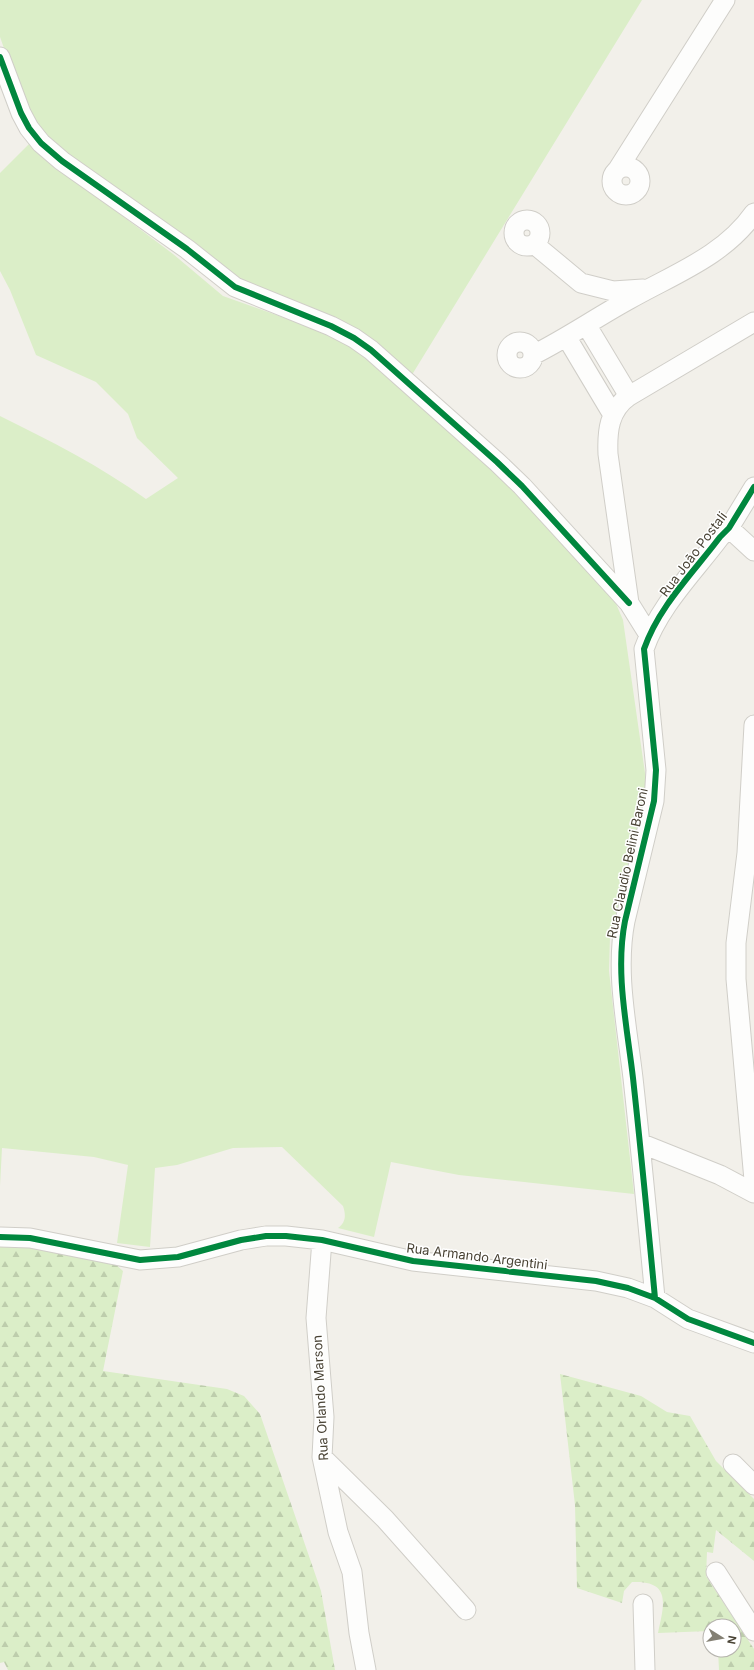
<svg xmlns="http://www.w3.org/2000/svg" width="754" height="1670" font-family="Inter,sans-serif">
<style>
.green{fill:#dbeec8}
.forest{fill:url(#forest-firs)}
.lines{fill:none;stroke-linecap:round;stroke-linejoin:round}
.minor-casing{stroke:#d0cec8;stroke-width:21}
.minor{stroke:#fdfdfc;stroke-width:19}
.cycleway-casing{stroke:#fff;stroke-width:8}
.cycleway{stroke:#00873e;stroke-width:6}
.labels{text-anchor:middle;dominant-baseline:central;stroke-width:3;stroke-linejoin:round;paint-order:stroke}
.street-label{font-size:13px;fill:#494335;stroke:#fff}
</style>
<defs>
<pattern id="forest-firs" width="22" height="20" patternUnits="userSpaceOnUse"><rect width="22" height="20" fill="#dbeec8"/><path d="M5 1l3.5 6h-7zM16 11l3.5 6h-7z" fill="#bdcdac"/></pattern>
</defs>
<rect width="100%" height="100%" fill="#f2f0ea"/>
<path class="green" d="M0 0H642L410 378 246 285 46 140 25 107 0 37Z
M29 144 52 163 173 254 223 296 338 337 363 355 498 474 614 599 623 620 646 780V797L610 937 609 971 634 1194 459 1175 391 1162 374 1237 338 1228C346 1222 346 1215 343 1206L282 1147 233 1148 177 1165 155 1168 150 1247 117 1243 128 1165 94 1157 2 1148 0 1186V416C51 441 100 466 146 499L178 478 137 438 128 414 96 382 36 355 10 290 0 271V173Z"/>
<path class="forest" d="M23 1243 113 1262 123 1271 103 1371 227 1389 244 1396 260 1414 321 1591 335 1670H8L4 1662 0 1663V1244Z
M560 1374 641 1396 667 1412 690 1416 716 1461 754 1499V1561L716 1530 713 1553 707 1552 706 1576 754 1649V1670H719L718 1650H734V1626H710V1631L658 1633C664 1605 672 1580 632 1582L624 1591 622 1603 577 1588 575 1505Z"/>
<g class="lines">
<g class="minor-casing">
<path id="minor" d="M0 57 21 113 29 128 41 143 62 161 187 249 235 287 331 326 354 338 371 350 497 462 522 486 629 603
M612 181a14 14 0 1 1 28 0a14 14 0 1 1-28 0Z
M618 169 725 0
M514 233a13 13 0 1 1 26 0a13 13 0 1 1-26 0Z
M534 244 581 283 613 291 643 289
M587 326 629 396
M567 338 613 415
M507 355a13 13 0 1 1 26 0a13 13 0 1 1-26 0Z
M533 355C567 338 597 317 630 299 674 274 724 256 754 213
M729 528 754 551
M649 635 629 603 608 454C607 431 609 410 629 396L754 322
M754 725 747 853 736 943V979L754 1180
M640 1143 720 1175 754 1193
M0 1237 30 1238 140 1260 178 1257 241 1240 266 1236H286L322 1240 413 1261 596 1281 628 1288 655 1298 688 1319 754 1343
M322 1240 316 1318 324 1417 322 1457 338 1532 352 1572 359 1633 366 1670
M655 1298C648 1224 641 1151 633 1078 627 1026 615 972 625 921L654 801 656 770 644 649C659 606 693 573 720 537L729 528 754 487
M322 1457 385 1519 466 1610
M733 1464 754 1485
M716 1572 754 1631
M643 1604 645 1670"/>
</g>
<use href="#minor" class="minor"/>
<g class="cycleway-casing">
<path id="cycleway" d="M0 57 21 113 29 128 41 143 62 161 187 249 235 287 331 326 354 338 371 350 497 462 522 486 629 603
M0 1237 30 1238 140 1260 178 1257 241 1240 266 1236H286L322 1240 413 1261 596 1281 628 1288 655 1298 688 1319 754 1343
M655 1298C648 1224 641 1151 633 1078 627 1026 615 972 625 921L654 801 656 770 644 649C659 606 693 573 720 537L729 528 754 487"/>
</g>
<use href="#cycleway" class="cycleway"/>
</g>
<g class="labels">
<g class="street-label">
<text transform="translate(693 554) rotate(-53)">Rua João Postali</text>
<text transform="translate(627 863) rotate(-78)">Rua Claudio Belini Baroni</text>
<text transform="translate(477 1256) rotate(7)">Rua Armando Argentini</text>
<text transform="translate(320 1398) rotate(-93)">Rua Orlando Marson</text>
</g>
</g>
<g transform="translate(722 1638) rotate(101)"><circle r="19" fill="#ffffff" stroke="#b6b4ae"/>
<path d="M0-3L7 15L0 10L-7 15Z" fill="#848074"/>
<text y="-6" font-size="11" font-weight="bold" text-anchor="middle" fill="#494335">N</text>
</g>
</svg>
